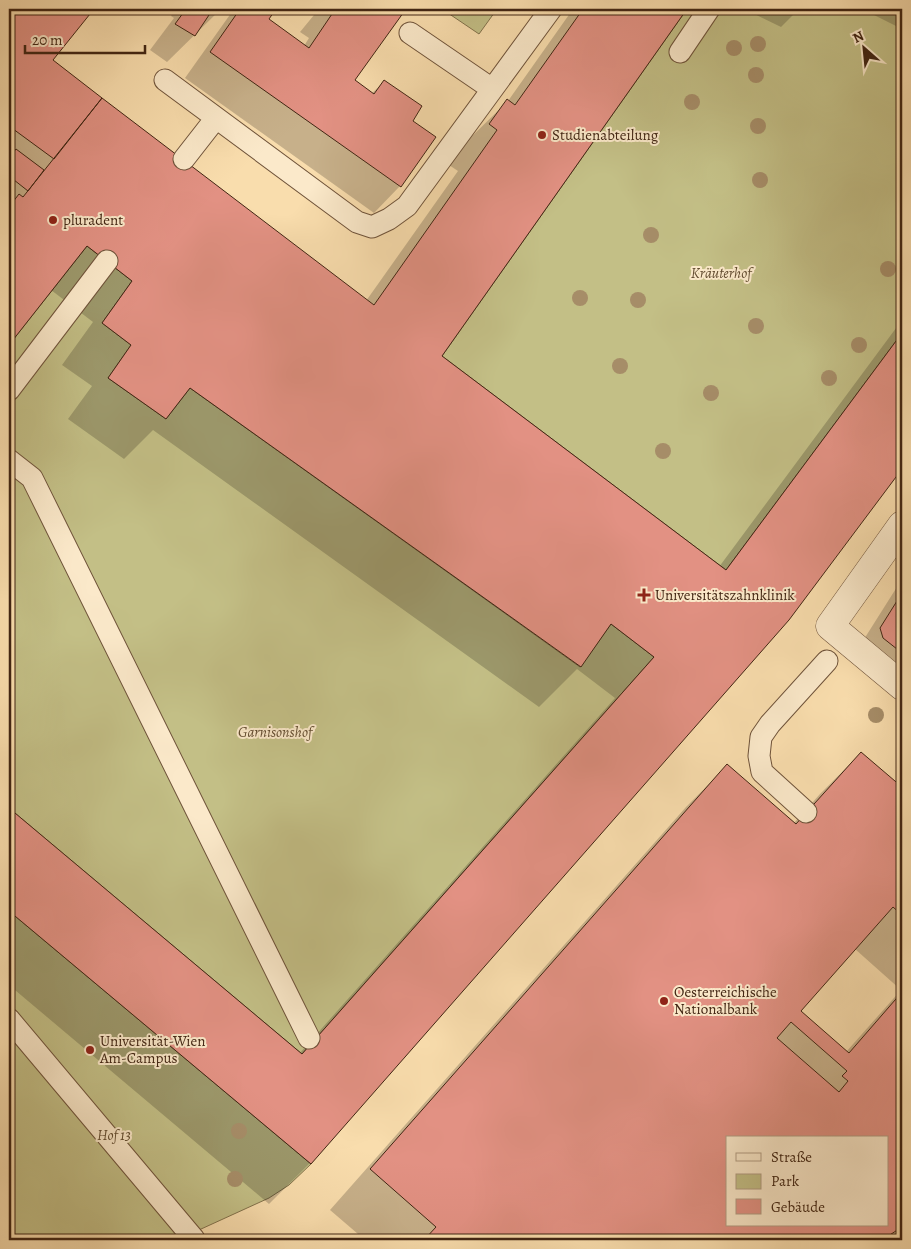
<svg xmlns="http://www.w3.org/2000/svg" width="911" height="1249" font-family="Alegreya,serif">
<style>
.green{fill:#c3bf86;stroke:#82724c}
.shadow{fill:#0003;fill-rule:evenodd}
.building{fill:#e29183;stroke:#412513;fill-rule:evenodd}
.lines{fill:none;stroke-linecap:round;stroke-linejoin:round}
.service-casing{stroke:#6f533a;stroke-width:23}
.minor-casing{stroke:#6f533a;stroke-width:29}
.service{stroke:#fbe9ca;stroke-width:21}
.minor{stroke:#fbe9ca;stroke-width:28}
.tree{fill:#a68d68}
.poi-dot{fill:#8f2418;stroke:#fbe9ca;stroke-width:2}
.labels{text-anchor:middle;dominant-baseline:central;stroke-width:4;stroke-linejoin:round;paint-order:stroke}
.poi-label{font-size:15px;fill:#412513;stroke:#fbe9ca;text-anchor:start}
.park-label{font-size:15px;font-style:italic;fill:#624c30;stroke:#fbe9ca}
</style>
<rect width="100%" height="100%" fill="#f9ddad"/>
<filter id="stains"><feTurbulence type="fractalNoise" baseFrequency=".004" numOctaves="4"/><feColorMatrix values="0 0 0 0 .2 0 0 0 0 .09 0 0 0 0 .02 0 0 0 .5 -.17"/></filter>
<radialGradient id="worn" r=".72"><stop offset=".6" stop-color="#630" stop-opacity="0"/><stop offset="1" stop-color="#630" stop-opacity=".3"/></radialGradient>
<path class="green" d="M442 9H497L479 34Z
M687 9H902V333L726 570 442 356Z
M87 246 132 281 102 323 131 345 108 378 166 419 190 388 580 667 611 624 654 657 302 1054 9 808V345Z
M9 911 311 1164 289 1185 269 1198 177 1240H9Z"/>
<path class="shadow" d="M9 9H92L51 60 366 301 458 171 449 165 467 141 508 101 573 9H685L440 356 719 567 902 320V467L788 620 310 1163 269 1204 9 985V809L299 1054 615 698 577 669 539 707 153 430 124 459 68 419 92 386 62 365 93 322 51 290 9 343V206L15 198 14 197 9 202Z
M175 9H221L167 62 150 50 174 18 171 16Z
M234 9H275L267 20 304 46 309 38 300 32 314 15 304 9H404L353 80 371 94 384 82 411 121 400 186 374 213 185 78Z
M744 9H799L781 27Z
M862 9H902V29Z
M902 579V700L857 664 854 655Z
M861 753 902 788V1239L900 1240H365L330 1210 686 807 727 766 793 824 820 794ZM855 949 901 990 846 1052 800 1011ZM727 1138H887V1225H727Z"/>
<path class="building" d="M9 9H94L53 60 102 98 54 159 9 126Z
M186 9H213L195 36 175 24Z
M240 9H276L269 19 309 48 334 11 331 9H406L355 80 374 94 384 80 422 106 413 121 436 137 401 187 210 52Z
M583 9H687L442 356 726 570 902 333V469L789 620 311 1164 9 911V808L302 1054 654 657 611 624 581 667 190 388 166 419 108 378 131 345 102 323 132 281 87 246 9 345V207L19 194 23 197 102 98 374 305 497 130 489 124 507 99 515 105Z
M16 149 44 170 28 191 9 176V158Z
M902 593V653L883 638 880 628Z
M861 752 902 787V915L893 907 801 1011 849 1053 902 992V1227L882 1240H424L436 1227 370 1169 727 764 796 824ZM791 1022 847 1071 842 1076 848 1081 839 1092 777 1038ZM727 1138H887V1225H727Z"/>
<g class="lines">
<g class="service-casing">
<path id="service" d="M410 33 492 89
M680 52 709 9
M165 80 357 222 372 227 389 219 407 206 551 9
M184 159 216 118
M9 390 107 261
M9 460 32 478 309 1038
M806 812 762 772 759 756 761 737 770 724 827 661
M9 1019 194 1239"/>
</g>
<g class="minor-casing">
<path id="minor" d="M902 525 830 626 902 686"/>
</g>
<use href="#service" class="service"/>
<use href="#minor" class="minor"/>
</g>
<g class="tree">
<circle cx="758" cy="44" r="8"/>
<circle cx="734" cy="48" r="8"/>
<circle cx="756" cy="75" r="8"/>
<circle cx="692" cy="102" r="8"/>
<circle cx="758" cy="126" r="8"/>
<circle cx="760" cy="180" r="8"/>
<circle cx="651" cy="235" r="8"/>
<circle cx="888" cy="269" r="8"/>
<circle cx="580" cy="298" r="8"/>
<circle cx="638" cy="300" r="8"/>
<circle cx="756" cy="326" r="8"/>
<circle cx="859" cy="345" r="8"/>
<circle cx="620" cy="366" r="8"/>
<circle cx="829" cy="378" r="8"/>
<circle cx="711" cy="393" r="8"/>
<circle cx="663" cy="451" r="8"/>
<circle cx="876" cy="715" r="8"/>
<circle cx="239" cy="1131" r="8"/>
<circle cx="235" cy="1179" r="8"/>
</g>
<g class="poi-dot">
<circle cx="542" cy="135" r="5"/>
<circle cx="53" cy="220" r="5"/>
<path d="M641.5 587.5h5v5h5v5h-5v5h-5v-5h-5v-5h5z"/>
<circle cx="664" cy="1001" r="5"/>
<circle cx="90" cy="1050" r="5"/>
</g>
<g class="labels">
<g class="poi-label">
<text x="552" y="135">Studienabteilung</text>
<text x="63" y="220">pluradent</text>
<text x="655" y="595">Universitätszahnklinik</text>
<text x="674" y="992">Oesterreichische<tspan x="674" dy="17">Nationalbank</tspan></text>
<text x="100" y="1041">Universität-Wien<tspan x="100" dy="17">Am-Campus</tspan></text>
</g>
<g class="park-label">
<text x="721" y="273">Kräuterhof</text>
<text x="275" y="732">Garnisonshof</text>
<text x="114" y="1135">Hof 13</text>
</g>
</g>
<rect width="911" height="1249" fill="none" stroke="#f9ddad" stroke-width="30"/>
<rect x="10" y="10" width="891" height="1229" fill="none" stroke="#412513" stroke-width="2.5"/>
<rect x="15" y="15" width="881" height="1219" fill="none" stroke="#412513"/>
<rect x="726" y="1136" width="162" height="90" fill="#fbe9ca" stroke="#b19b81"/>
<rect x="736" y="1153" width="25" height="8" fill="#fbe9ca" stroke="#b19b81"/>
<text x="771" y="1162" font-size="15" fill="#412513">Straße</text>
<rect x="736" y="1174" width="25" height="15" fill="#c3bf86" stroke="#b19b81"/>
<text x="771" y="1186" font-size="15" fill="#412513">Park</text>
<rect x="736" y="1199" width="25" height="15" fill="#e29183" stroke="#b19b81"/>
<text x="771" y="1212" font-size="15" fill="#412513">Gebäude</text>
<g transform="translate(864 48) rotate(333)" stroke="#fbe9ca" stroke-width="4" paint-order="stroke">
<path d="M0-4L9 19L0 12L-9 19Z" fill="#412513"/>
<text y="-8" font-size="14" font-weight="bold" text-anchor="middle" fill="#412513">N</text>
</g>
<path d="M25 45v8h120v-8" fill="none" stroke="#412513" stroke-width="2.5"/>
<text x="32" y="45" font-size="15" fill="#412513" stroke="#fbe9ca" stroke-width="4" paint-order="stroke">20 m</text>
<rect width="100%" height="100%" filter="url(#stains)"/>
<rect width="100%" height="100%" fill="url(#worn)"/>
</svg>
